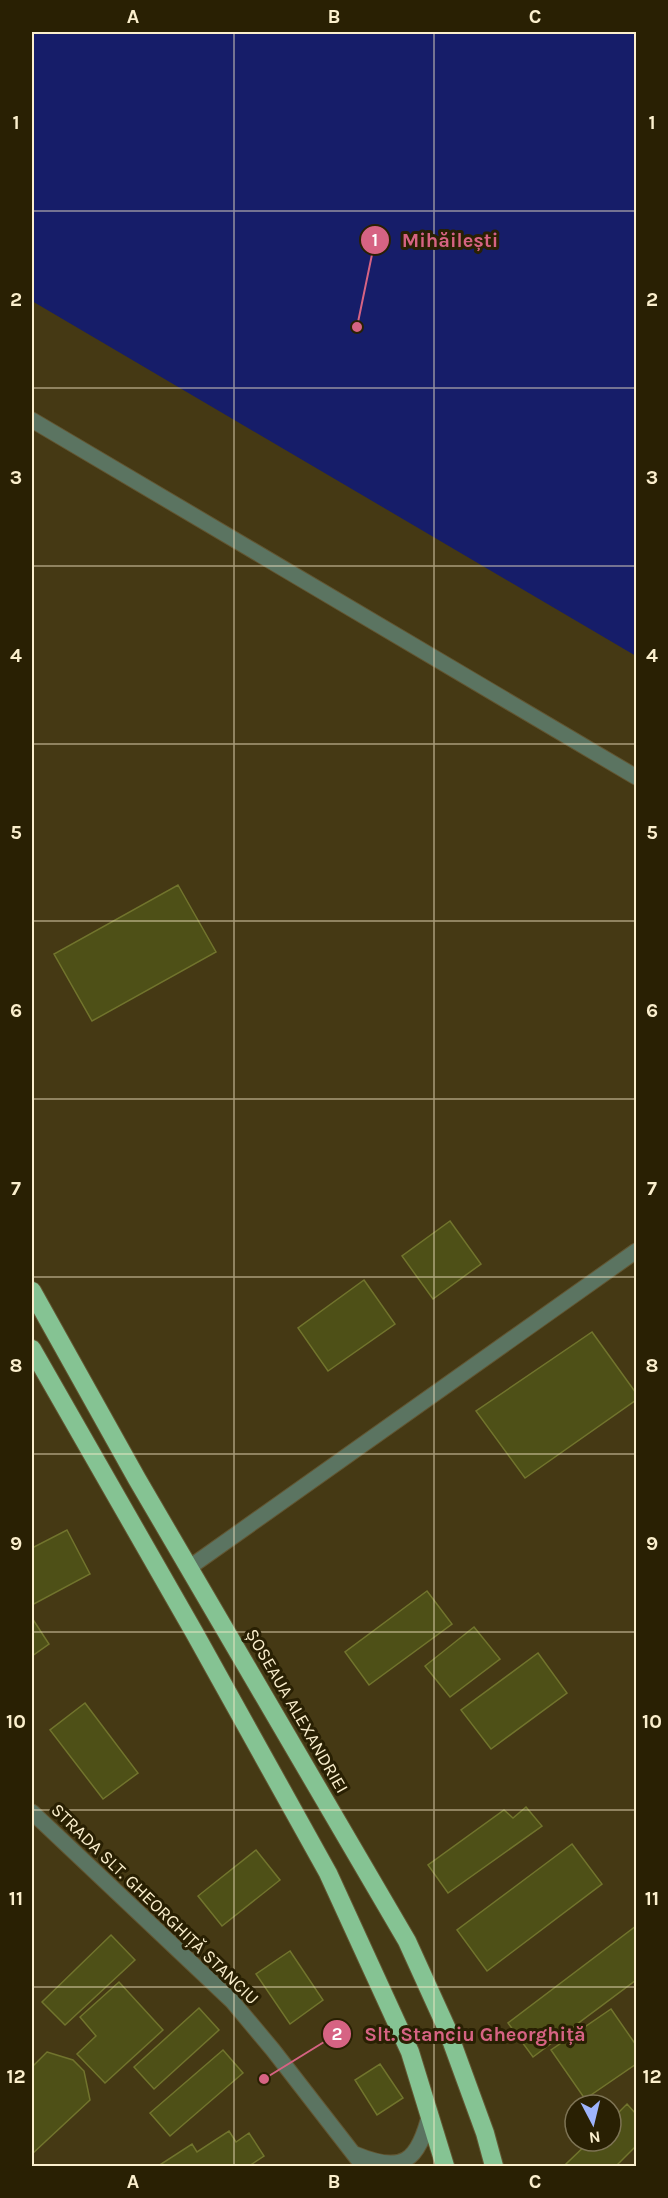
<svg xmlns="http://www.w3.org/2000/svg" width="668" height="2198" font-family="Karla,sans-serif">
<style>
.water{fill:#161d69}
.building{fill:#4e5017;stroke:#71742d;stroke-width:1.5}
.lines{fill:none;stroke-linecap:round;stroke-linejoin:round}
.minor-casing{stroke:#625632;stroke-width:17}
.highway-casing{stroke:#625632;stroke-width:20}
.minor{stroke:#5b7461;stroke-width:15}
.highway{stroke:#85c393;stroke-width:18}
.grid{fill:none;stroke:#fbefcd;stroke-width:1.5;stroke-opacity:0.55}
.labels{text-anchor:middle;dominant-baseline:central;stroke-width:6;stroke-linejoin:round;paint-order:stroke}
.street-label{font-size:18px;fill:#fbefcd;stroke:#292003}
.leader{fill:none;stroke:#d66383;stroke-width:2}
.callout-dot{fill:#d66383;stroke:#292003;stroke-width:2}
.mark-label{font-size:18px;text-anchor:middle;font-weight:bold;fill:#fff}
.callout-label{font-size:20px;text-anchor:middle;font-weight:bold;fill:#d66383;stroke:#292003;stroke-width:6;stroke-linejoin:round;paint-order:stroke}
.neatline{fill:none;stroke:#fbefcd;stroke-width:2}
.grid-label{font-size:20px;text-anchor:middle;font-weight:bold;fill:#fbefcd}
</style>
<rect width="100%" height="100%" fill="#453914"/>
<path class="water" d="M32 32H636V656L32 301Z"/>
<path class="building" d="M178 885 216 952 92 1021 54 954Z
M450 1221 481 1264 433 1299 402 1256Z
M364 1280 395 1324 328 1371 298 1328Z
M592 1332 636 1393V1400L525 1478 476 1411Z
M67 1530 90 1574 32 1605V1548Z
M427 1591 452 1624 369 1685 345 1652Z
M32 1618 49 1644 32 1656Z
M474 1627 500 1659 450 1697 425 1666Z
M538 1653 567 1693 491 1749 461 1710Z
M85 1703 138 1773 103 1799 50 1730Z
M526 1807 542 1826 448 1893 428 1865 504 1810 513 1818Z
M572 1844 602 1884 487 1971 457 1930Z
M256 1850 280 1880 222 1926 198 1896Z
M636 1926V1980L533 2057 508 2023Z
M111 1935 135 1960 65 2025 42 2002Z
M290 1951 323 2000 290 2024 256 1974Z
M119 1982 163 2030 105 2083 77 2054 96 2036 80 2017Z
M199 2008 219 2030 154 2089 134 2067Z
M611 2009 636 2045V2064L585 2099 551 2050Z
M223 2050 243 2073 170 2136 150 2113Z
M47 2052 73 2060 84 2071 90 2100 32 2154V2067Z
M380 2064 403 2098 377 2115 355 2080Z
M627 2104 636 2114V2146L616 2166H569L566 2164 590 2141H611V2120Z
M229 2131 236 2142 249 2133 264 2156 249 2166H158L192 2144 197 2152Z"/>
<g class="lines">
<g class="minor-casing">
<path id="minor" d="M32 420 636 777
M190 1567 636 1251
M32 1812 232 2001 273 2050 363 2166
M355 2154C403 2174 418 2162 430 2113"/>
</g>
<g class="highway-casing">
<path id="highway" d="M32 1291 137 1479 407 1941 447 2029 485 2133 494 2166
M32 1349 194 1632 328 1873 410 2052 445 2166"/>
</g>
<use href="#minor" class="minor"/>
<use href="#highway" class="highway"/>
</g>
<path class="grid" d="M234 32V2166M434 32V2166M32 211H636M32 388H636M32 566H636M32 744H636M32 921H636M32 1099H636M32 1277H636M32 1454H636M32 1632H636M32 1810H636M32 1987H636"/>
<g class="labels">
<g class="street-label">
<text transform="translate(297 1711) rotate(60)">ȘOSEAUA ALEXANDRIEI</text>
<text transform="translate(155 1904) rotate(44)">STRADA SLT. GHEORGHIȚĂ STANCIU</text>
</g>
</g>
<path class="leader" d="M357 327L375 240M264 2079L337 2034"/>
<g class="callout-dot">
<circle cx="357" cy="327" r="6"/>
<circle cx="264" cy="2079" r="6"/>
<circle cx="375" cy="240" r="15"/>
<circle cx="337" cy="2034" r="15"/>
</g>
<g class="mark-label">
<text x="375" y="246">1</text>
<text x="337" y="2040">2</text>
</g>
<g class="callout-label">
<text x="450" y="247">Mihăilești</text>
<text x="475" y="2041">Slt. Stanciu Gheorghiță</text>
</g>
<rect width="668" height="2198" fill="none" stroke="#292003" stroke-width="66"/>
<g transform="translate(593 2123) rotate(173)"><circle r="28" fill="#292003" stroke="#7d7354" stroke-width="1.5"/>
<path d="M0-4.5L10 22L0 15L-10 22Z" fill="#9eb4fd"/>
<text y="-9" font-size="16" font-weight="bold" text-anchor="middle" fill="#fbefcd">N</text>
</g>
<rect x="33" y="33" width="602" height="2132" class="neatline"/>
<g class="grid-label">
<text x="133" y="23">A</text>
<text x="334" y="23">B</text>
<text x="535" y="23">C</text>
<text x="16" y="129">1</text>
<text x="652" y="129">1</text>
<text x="16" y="306">2</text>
<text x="652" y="306">2</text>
<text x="16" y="484">3</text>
<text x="652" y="484">3</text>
<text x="16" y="662">4</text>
<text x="652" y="662">4</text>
<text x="16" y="839">5</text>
<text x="652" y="839">5</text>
<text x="16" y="1017">6</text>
<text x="652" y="1017">6</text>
<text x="16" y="1195">7</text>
<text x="652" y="1195">7</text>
<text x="16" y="1372">8</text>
<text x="652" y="1372">8</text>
<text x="16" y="1550">9</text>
<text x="652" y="1550">9</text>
<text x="16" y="1728">10</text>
<text x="652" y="1728">10</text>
<text x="16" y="1905">11</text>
<text x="652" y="1905">11</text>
<text x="16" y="2083">12</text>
<text x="652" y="2083">12</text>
<text x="133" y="2188">A</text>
<text x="334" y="2188">B</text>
<text x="535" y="2188">C</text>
</g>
</svg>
